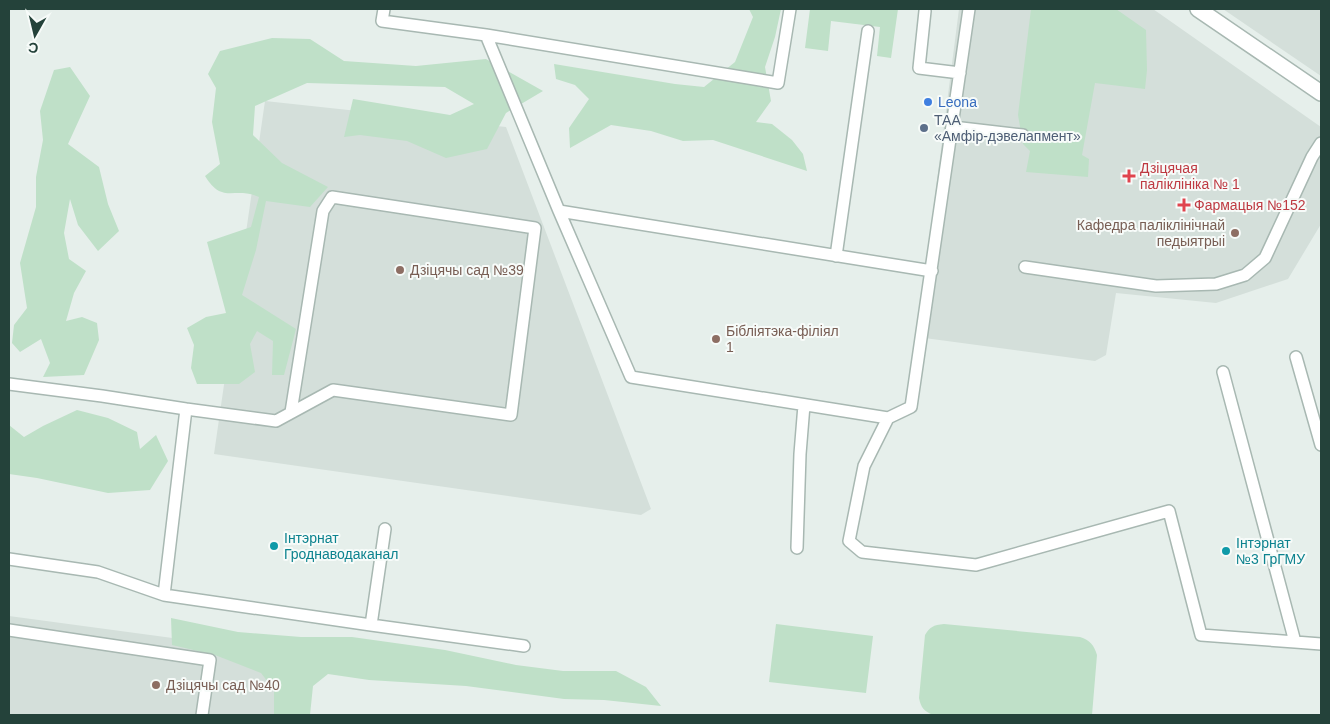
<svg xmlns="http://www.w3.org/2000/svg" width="1330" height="724" font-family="Helvetica,sans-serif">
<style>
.built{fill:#d4dfda}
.green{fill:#bfe0c8}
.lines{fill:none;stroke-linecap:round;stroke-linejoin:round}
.service-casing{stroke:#a8b8b2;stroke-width:14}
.minor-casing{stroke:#a8b8b2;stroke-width:18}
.service{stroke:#fff;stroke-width:11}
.minor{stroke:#fff;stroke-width:15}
.shop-dot{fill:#3f7fe0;stroke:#f7fbf9;stroke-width:2}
.service-dot{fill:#5c6f8a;stroke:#f7fbf9;stroke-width:2}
.health-dot{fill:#e0444e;stroke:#f7fbf9;stroke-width:2}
.education-dot{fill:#8d6e63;stroke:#f7fbf9;stroke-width:2}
.culture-dot{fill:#0f9aa8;stroke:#f7fbf9;stroke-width:2}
.labels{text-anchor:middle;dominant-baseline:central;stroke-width:4;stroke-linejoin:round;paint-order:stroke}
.shop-label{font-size:14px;fill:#366cbe;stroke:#f7fbf9;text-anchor:start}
.service-label{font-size:14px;fill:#4e5e75;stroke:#f7fbf9;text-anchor:start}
.health-label{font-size:14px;fill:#be3a42;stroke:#f7fbf9;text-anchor:start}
.education-label{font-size:14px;fill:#785e54;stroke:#f7fbf9;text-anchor:start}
.culture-label{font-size:14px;fill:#0d838f;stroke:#f7fbf9;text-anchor:start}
</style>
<rect width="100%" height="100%" fill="#e6efeb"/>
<path class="built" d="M959 9H1153L1321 127V224L1288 279 1216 303 1116 293 1106 355 1095 361 917 337Z
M1223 9H1321V76Z
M265 101 506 127 651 509 641 515 214 454Z
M9 616 307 656 299 715H9Z"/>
<path class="green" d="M749 9H781L775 37 765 67 771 101 756 122 772 124 792 140 803 154 807 171 713 140 683 141 651 131 611 125 570 148 569 128 589 99 575 85 556 79 554 64 675 84 704 87 735 62 753 17Z
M810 9H898L891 58 877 56 880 27 831 21 828 51 805 48Z
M1031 9H1116L1146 30 1147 70 1145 89 1095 83 1082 155 1089 159 1088 177 1026 172 1030 151 1023 144 1018 115Z
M272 38 310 39 344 61 416 66 486 59 543 91 506 113 487 149 446 158 407 141 360 135 344 137 353 99 450 115 474 104 445 87 307 83 255 106 253 135 282 163 328 187 310 207 266 201 256 250 242 295 296 329 284 375H272L273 341 257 331 250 344 255 372 239 384H197L191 368 194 345 187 328 206 317 226 313 207 242 251 227 259 197C233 186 223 205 205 176L220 164 212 122 216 88 208 74 220 51Z
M70 67 90 96 68 144 99 167 108 204 119 231 98 251 78 225 70 199 64 233 69 259 86 271 74 293 66 321 82 317 97 323 99 340 84 375 43 377 50 363 41 339 20 352 12 343 14 325 27 308 20 263 36 207V177L43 140 40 111 54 70Z
M77 410 108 418 137 432 140 449 156 435 168 461 150 490 108 493 37 478 9 474V425L24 437 43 426Z
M171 618 238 632 301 637H352L445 650 516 665 563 671H616L646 687 661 706 604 700 564 699 466 686 369 680 328 674 313 686 310 715H274V690L261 673 215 655 172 645Z
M776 624 873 636 866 693 769 682Z
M944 624 1080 637C1090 640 1094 645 1097 655L1092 715H933C924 711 921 708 919 698L925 635C930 627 933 625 944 624Z"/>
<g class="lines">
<g class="service-casing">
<path id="service" d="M384 9 382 21 486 35 778 83 790 9
M925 11 919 68 960 73
M486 35 559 211 631 377 888 418 911 407 969 9
M953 127 1023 135
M559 211 932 271
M836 256 868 31
M1025 267 1156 286 1216 284 1245 275 1265 258 1312 157 1321 143
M1296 357 1321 445
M1223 372 1295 642 1321 644
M9 384 102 396 186 409 164 595 371 625 385 529
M186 409 276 421 333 390 511 415 535 228 332 197 323 211 291 412
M888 418 864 466 849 541 862 552 976 565 1169 511 1201 635 1295 642
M797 548 800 454 804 405
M9 559 98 572 164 595
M371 625 524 646
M9 630 210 660 202 715"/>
</g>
<g class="minor-casing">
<path id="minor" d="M1198 9 1321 93"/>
</g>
<use href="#service" class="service"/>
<use href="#minor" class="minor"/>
</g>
<circle class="shop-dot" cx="928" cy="102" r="5"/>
<circle class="service-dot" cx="924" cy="128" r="5"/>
<g class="health-dot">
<path d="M1126.5 168.5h5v5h5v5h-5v5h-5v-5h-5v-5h5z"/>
<path d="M1181.5 197.5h5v5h5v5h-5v5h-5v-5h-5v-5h5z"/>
</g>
<g class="education-dot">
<circle cx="1235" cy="233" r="5"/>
<circle cx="400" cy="270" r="5"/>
<circle cx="716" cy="339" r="5"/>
<circle cx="156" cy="685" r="5"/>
</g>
<g class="culture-dot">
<circle cx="274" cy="546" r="5"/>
<circle cx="1226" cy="551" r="5"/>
</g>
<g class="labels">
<g class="shop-label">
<text x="938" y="102">Leona</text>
</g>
<g class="service-label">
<text x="934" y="120">ТАА<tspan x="934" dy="16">«Амфір-дэвелапмент»</tspan></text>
</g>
<g class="health-label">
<text x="1140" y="168">Дзіцячая<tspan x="1140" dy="16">паліклініка № 1</tspan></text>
<text x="1194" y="205">Фармацыя №152</text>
</g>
<g class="education-label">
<text x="1225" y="225" text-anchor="end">Кафедра паліклінічнай<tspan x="1225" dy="16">педыятрыі</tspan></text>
<text x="410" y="270">Дзіцячы сад №39</text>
<text x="726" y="331">Бібліятэка-філіял<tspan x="726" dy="16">1</tspan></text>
<text x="166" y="685">Дзіцячы сад №40</text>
</g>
<g class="culture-label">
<text x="284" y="538">Інтэрнат<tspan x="284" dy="16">Гроднаводаканал</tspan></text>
<text x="1236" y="543">Інтэрнат<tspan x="1236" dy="16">№3 ГрГМУ</tspan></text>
</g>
</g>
<rect width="1330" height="724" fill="none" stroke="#24423a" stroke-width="20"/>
<g transform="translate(35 35) rotate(188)" stroke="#f7fbf9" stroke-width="4" paint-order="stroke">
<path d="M0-4L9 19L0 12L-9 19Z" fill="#24423a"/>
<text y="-8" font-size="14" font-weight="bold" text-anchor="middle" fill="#24423a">С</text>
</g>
</svg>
